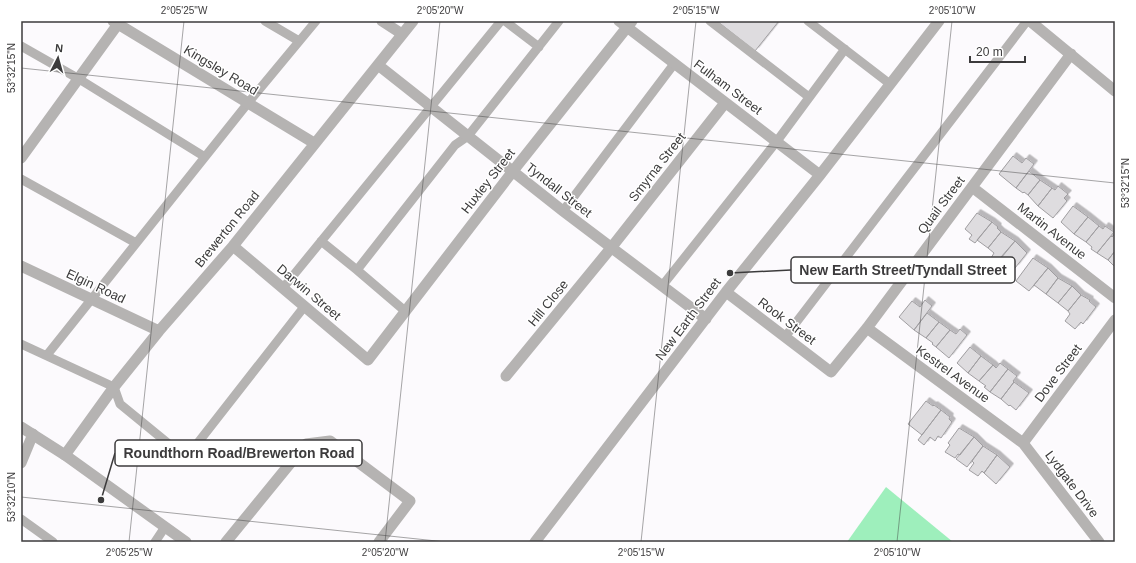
<svg xmlns="http://www.w3.org/2000/svg" width="1136" height="563" font-family="Arial,sans-serif">
<style>
.green{fill:#9eefbc}
.building{fill:#dedcdf;stroke:#a09ea1;filter:url(#shadow)}
.lines{fill:none;stroke-linecap:round;stroke-linejoin:round}
.service{stroke:#b5b3b2;stroke-width:9}
.minor{stroke:#b5b3b2;stroke-width:11}
.tertiary{stroke:#b5b3b2;stroke-width:11}
.ticks{fill:none;stroke:#3c3b3c;stroke-width:1;stroke-opacity:0.45}
.labels{text-anchor:middle;dominant-baseline:central;stroke-width:3;stroke-linejoin:round;paint-order:stroke}
.street-label{font-size:13px;fill:#3c3b3c;stroke:#fff}
.leader{fill:none;stroke:#3c3b3c;stroke-width:1.5}
.callout-dot{fill:#3c3b3c;stroke:#fff;stroke-width:1.5}
.callout{fill:#fff;stroke:#3c3b3c;stroke-width:1.5}
.callout-label{font-size:14px;text-anchor:middle;font-weight:bold;fill:#3c3b3c}
.neatline{fill:none;stroke:#3c3b3c;stroke-width:1.5}
.ticks-label{font-size:10px;text-anchor:middle;fill:#3c3b3c}
</style>
<defs>
<filter id="shadow"><feDropShadow dx="3.5" dy="-3.5" stdDeviation="0" flood-color="#0004"/></filter>
</defs>
<rect width="100%" height="100%" fill="#fcfafd"/>
<path class="green" d="M886 487 953 542H847Z"/>
<path class="building" d="M717 21H779L755 51Z
M1013 156 1022 163 1026 158 1034 164 1016 188 999 174Z
M1029 171 1040 180 1028 195 1024 192 1023 193 1016 188Z
M1040 180 1052 188 1038 206 1028 195Z
M1058 186 1068 194 1064 198 1067 201 1053 218 1038 206 1052 188 1055 190Z
M1073 206 1088 217 1074 234 1061 222Z
M977 213 992 222 975 243 969 239 972 235 965 229Z
M1088 217 1099 226 1086 242 1074 234Z
M992 222 998 227 997 228 1001 232 988 248 977 240Z
M1099 226 1103 229 1105 226 1114 232 1097 253 1091 249 1092 247 1086 242Z
M1001 232 1015 241 997 263 991 258 994 253 988 248Z
M1115 234V251L1108 260 1097 253 1111 236 1112 237Z
M1015 241 1027 253 1015 268 1001 257Z
M1115 251V267L1108 260Z
M1033 258 1048 268 1029 291 1016 281Z
M1048 268 1058 278 1046 294 1034 285Z
M1058 278 1072 286 1058 303 1046 294Z
M1072 286 1081 295 1068 311 1058 303Z
M1081 295 1090 300 1089 301 1096 307 1083 324 1081 322 1075 329 1065 321 1070 314 1068 311Z
M925 300 932 306 914 330 899 317 912 301 920 307Z
M927 313 939 322 926 338 914 330Z
M939 322 950 330 936 347 932 344 933 343 926 338Z
M960 329 967 335 949 358 936 347 950 330 956 334Z
M970 347 981 356 968 373 957 363Z
M981 356 993 365 979 381 968 373Z
M1000 363 1008 369 990 392 984 387 986 386 979 381 993 365 996 368Z
M1008 369 1017 376 1013 381 1014 382 1001 399 990 392Z
M1014 382 1029 393 1016 410 1010 405 1009 406 1001 399Z
M926 401 933 406 934 405 941 410 922 435 908 424Z
M941 410 950 417 949 419 952 422 941 438 938 436 935 441 930 437 924 445 918 440Z
M959 428 974 437 960 455 958 454 955 458 945 452 950 445 948 443Z
M974 437 983 446 967 467 956 459Z
M983 446 997 455 984 473 982 471 978 476 969 470 974 463 972 461Z
M997 455 1010 467 996 484 984 473Z"/>
<g class="lines">
<path class="service" d="M265 21 299 41
M505 21 539 47
M710 21 809 97
M808 21 890 84
M21 46 79 79 205 157
M21 179 136 243
M563 211 674 64
M321 241 357 270 405 311
M357 270 455 145 468 136 559 21
M662 286 777 141 845 49
M283 288 501 21
M785 337 1027 21
M21 344 114 387 120 404 186 458 304 307
M47 355 248 103 316 21
M21 519 53 542
M155 542 165 527"/>
<path class="minor" d="M113 21 314 143
M382 21 402 34
M619 21 820 175
M1030 21 1115 91
M378 65 563 211 706 319
M21 158 118 24
M972 187 1115 298
M233 246 368 360 513 171 632 21
M21 266 159 331
M726 292 831 372 867 328 1071 54
M867 328 1023 443 1099 542
M506 376 611 248 725 103
M1023 443 1115 320
M65 455 114 387 159 331 233 246 413 21
M21 463 33 434
M226 542 306 444 330 441 410 501 379 542
M535 542 726 292 820 175 939 21"/>
<path class="tertiary" d="M21 427 65 455 186 542"/>
</g>
<path class="ticks" d="M21 68 1115 183M21 497 446 542M129 542 184 21M385 542 440 21M641 542 696 21M897 542 952 21"/>
<g class="labels">
<g class="street-label">
<text transform="translate(221 70) rotate(31)">Kingsley Road</text>
<text transform="translate(728 87) rotate(37)">Fulham Street</text>
<text transform="translate(657 167) rotate(-52)">Smyrna Street</text>
<text transform="translate(488 181) rotate(-52)">Huxley Street</text>
<text transform="translate(559 190) rotate(38)">Tyndall Street</text>
<text transform="translate(941 205) rotate(-53)">Quail Street</text>
<text transform="translate(227 229) rotate(-51)">Brewerton Road</text>
<text transform="translate(1052 231) rotate(38)">Martin Avenue</text>
<text transform="translate(96 286) rotate(25)">Elgin Road</text>
<text transform="translate(309 292) rotate(40)">Darwin Street</text>
<text transform="translate(548 303) rotate(-51)">Hill Close</text>
<text transform="translate(688 319) rotate(-53)">New Earth Street</text>
<text transform="translate(787 321) rotate(37)">Rook Street</text>
<text transform="translate(1058 373) rotate(-53)">Dove Street</text>
<text transform="translate(953 374) rotate(36)">Kestrel Avenue</text>
<text transform="translate(1072 484) rotate(53)">Lydgate Drive</text>
</g>
</g>
<path class="leader" d="M730 273L791 270M101 500L115 453"/>
<g class="callout-dot">
<circle cx="730" cy="273" r="4"/>
<circle cx="101" cy="500" r="4"/>
</g>
<g class="callout">
<rect x="791" y="257" width="224" height="26" rx="4"/>
<rect x="115" y="440" width="247" height="26" rx="4"/>
</g>
<g class="callout-label">
<text x="903" y="275">New Earth Street/Tyndall Street</text>
<text x="239" y="458">Roundthorn Road/Brewerton Road</text>
</g>
<rect width="1136" height="563" fill="none" stroke="#ffffff" stroke-width="44"/>
<g transform="translate(58 58) rotate(6)" stroke="#ffffff" stroke-width="3" paint-order="stroke">
<path d="M0-3L7 15L0 10L-7 15Z" fill="#3c3b3c"/>
<text y="-6" font-size="11" font-weight="bold" text-anchor="middle" fill="#3c3b3c">N</text>
</g>
<path d="M970 56v6h55v-6" fill="none" stroke="#3c3b3c" stroke-width="2"/>
<text x="976" y="56" font-size="12" fill="#3c3b3c" stroke="#ffffff" stroke-width="3" paint-order="stroke">20 m</text>
<rect x="22" y="22" width="1092" height="519" class="neatline"/>
<g class="ticks-label">
<text x="184" y="14">2°05'25"W</text>
<text x="440" y="14">2°05'20"W</text>
<text x="696" y="14">2°05'15"W</text>
<text x="952" y="14">2°05'10"W</text>
<text transform="translate(11 68) rotate(-90)" y="4">53°32'15"N</text>
<text transform="translate(1125 183) rotate(-90)" y="4">53°32'15"N</text>
<text transform="translate(11 497) rotate(-90)" y="4">53°32'10"N</text>
<text x="129" y="556">2°05'25"W</text>
<text x="385" y="556">2°05'20"W</text>
<text x="641" y="556">2°05'15"W</text>
<text x="897" y="556">2°05'10"W</text>
</g>
</svg>
